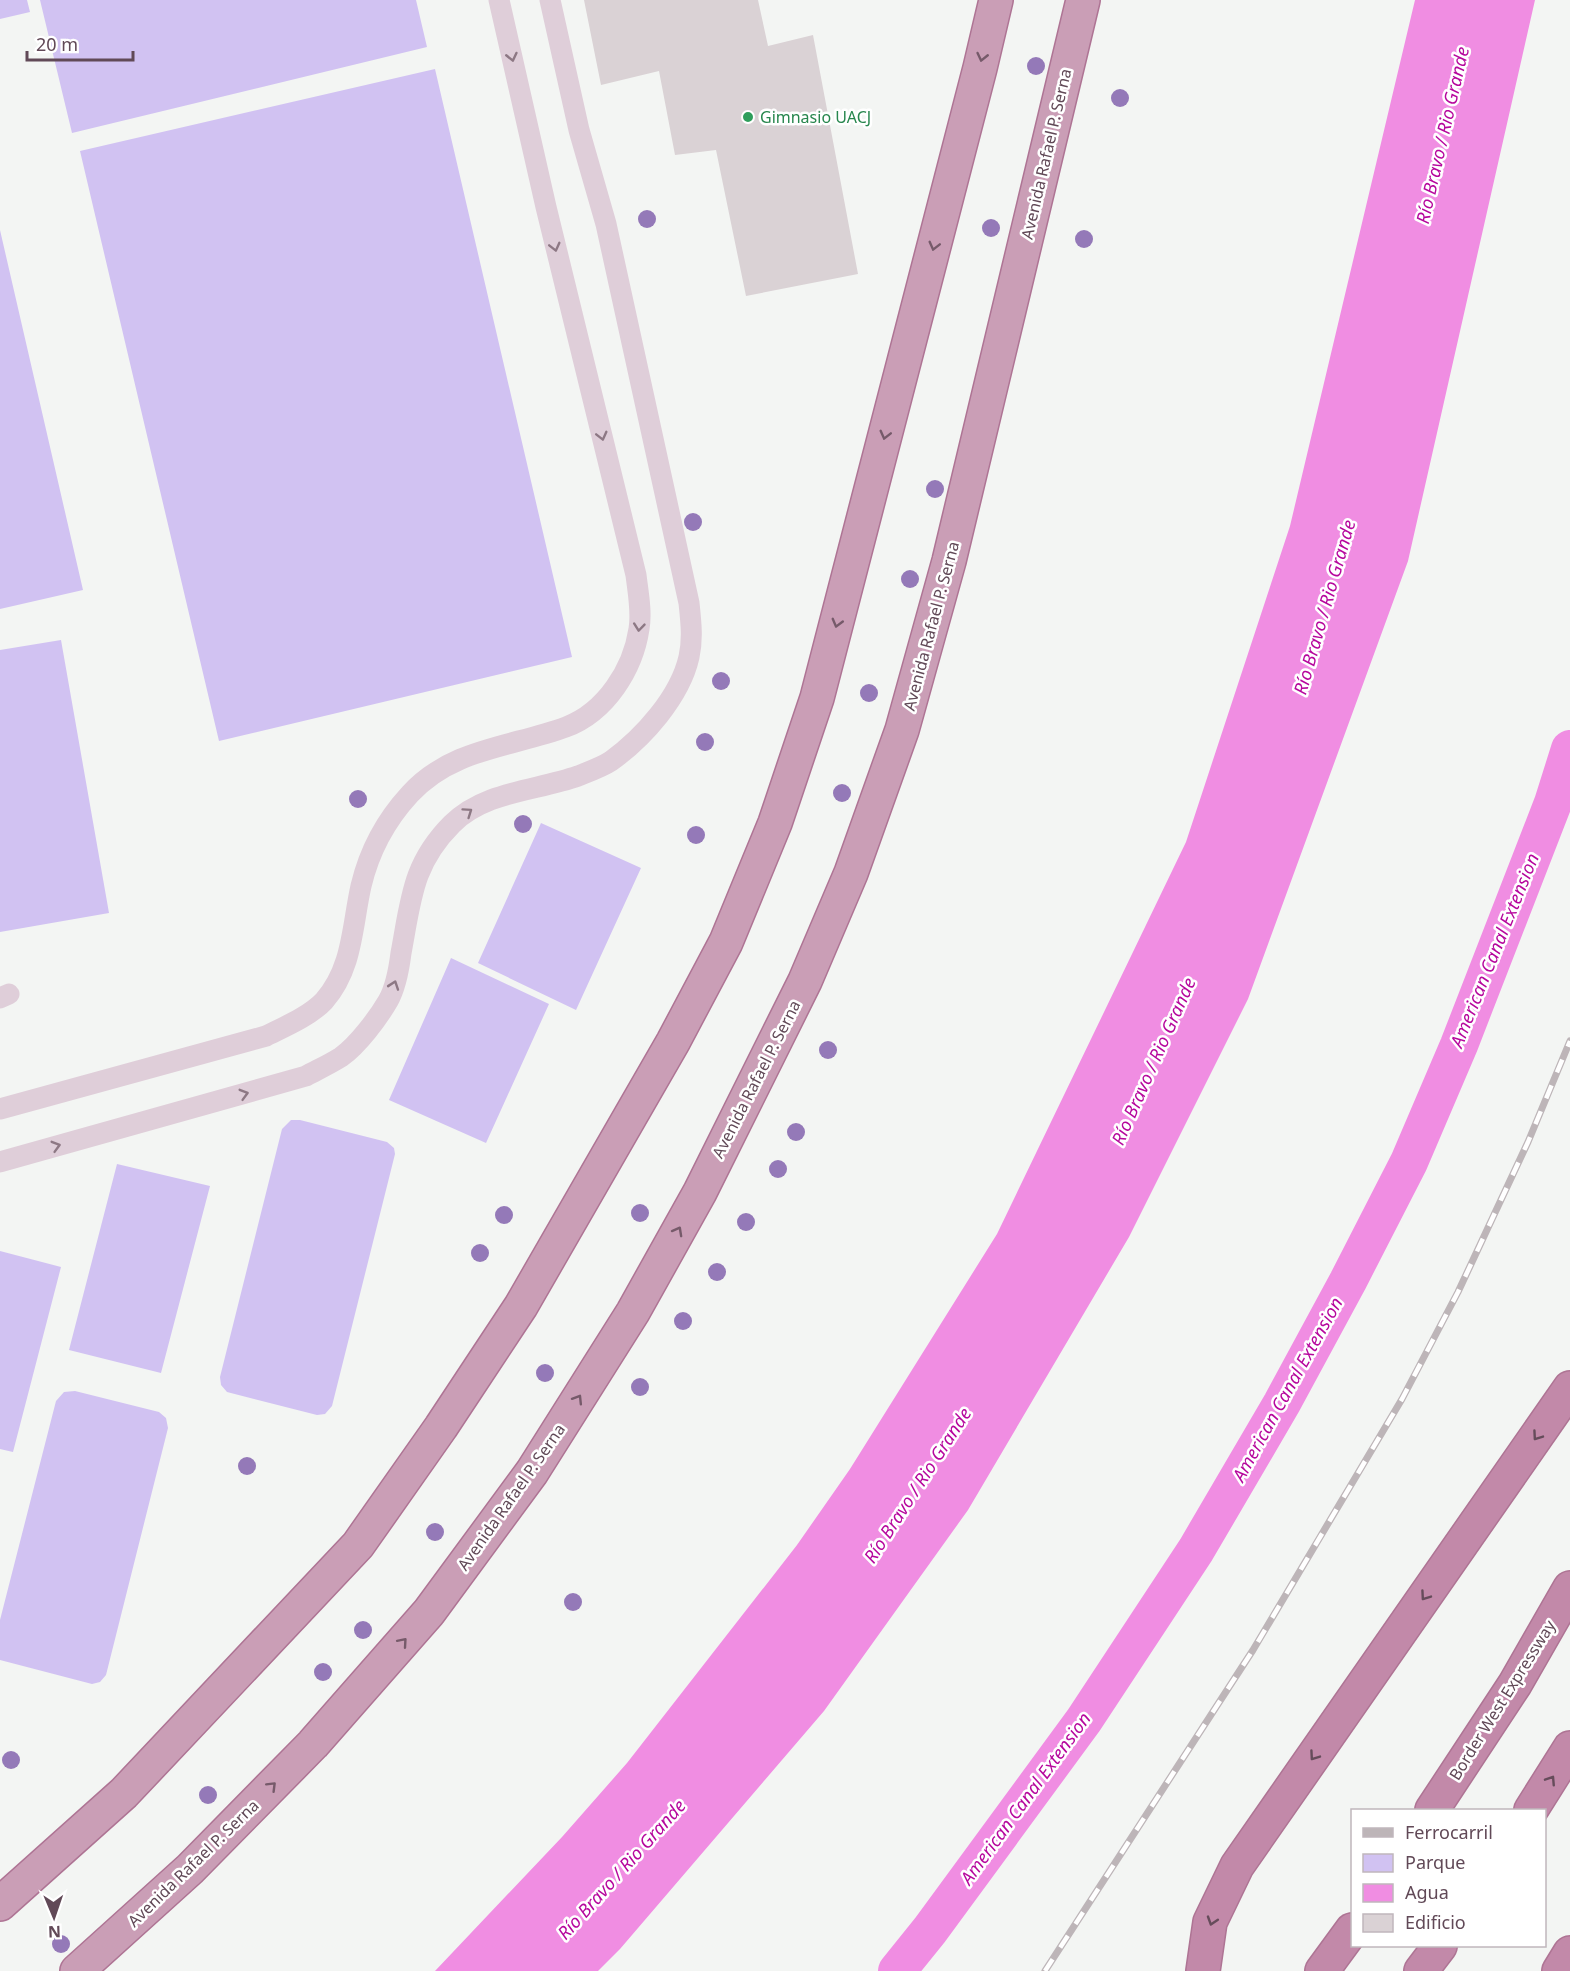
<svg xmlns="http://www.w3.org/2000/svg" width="1570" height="1971" font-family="'Noto Sans',sans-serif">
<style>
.green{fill:#d1c2f2}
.water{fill:#f08de2}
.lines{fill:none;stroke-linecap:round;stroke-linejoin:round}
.canal{stroke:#f08de2;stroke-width:38}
.building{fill:#dad2d5}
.trunk-casing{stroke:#ae7494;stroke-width:36}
.motorway-casing{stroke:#ae7494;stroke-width:36}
.service{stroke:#dfced9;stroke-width:21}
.trunk{stroke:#ca9eb6;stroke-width:33}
.motorway{stroke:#c289a9;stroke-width:33}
.rail-casing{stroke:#bdb5b8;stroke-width:7}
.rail{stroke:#fff;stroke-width:4.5;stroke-dasharray:14;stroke-linecap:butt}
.tree{fill:#9479b8}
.oneway{stroke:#8d7884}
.oneway2{stroke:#765a6a}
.oneway3{stroke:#664c5b}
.leisure-dot{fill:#2e9e5b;stroke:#fff;stroke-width:2}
.labels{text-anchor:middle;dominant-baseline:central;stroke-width:5;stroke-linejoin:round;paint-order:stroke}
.leisure-label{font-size:16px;fill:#27864d;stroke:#fff;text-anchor:start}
.street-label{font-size:16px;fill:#614957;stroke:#fff}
.water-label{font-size:18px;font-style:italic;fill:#b6079d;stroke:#fff}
</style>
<rect width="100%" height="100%" fill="#f3f5f3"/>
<path class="green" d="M0 0H27L30 12 0 19Z
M40 0H416L427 47 72 133Z
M435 69 572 657 219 741 80 151Z
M0 230 83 590 0 609Z
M61 640 109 913 0 932V650Z
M541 823 641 868 576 1010 478 963Z
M451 958 549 1004 486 1143 389 1100Z
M291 1120H300L387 1142 394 1148 395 1154 332 1406 325 1414 317 1415 227 1392 221 1385 220 1377 282 1129Z
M117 1164 210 1186 161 1373 69 1350Z
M0 1251 61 1267 13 1452 0 1449Z
M75 1391 159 1412 166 1418 168 1428 106 1675 100 1682 92 1684 0 1660V1620L56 1401 64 1392Z"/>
<path class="water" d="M1415 0H1535L1408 561 1248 999 1129 1237 968 1510 824 1711 620 1949 598 1971H435L562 1837 627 1763 797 1545 850 1469 997 1234 1186 842 1290 526Z"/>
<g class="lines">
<path class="canal" d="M897 1971 930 1930 1084 1720 1196 1550 1282 1403 1348 1281 1409 1162 1459 1045 1553 803 1570 749"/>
</g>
<path class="building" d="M584 0H758L768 46 813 35 858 274 746 296 716 150 675 155 659 71 601 85Z"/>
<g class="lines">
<g class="trunk-casing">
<path id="trunk" d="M0 1904 124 1793 358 1545 441 1427 521 1306 673 1042 726 942 775 823 817 698 980 68 996 0
M77 1971 190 1869 313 1744 429 1612 532 1472 633 1312 700 1192 805 981 851 873 902 730 949 561 1083 0"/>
</g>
<g class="motorway-casing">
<path id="motorway" d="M1432 1810 1515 1684 1570 1588
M1531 1810 1570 1748
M1203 1971 1210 1922 1237 1866 1570 1388
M1322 1971 1352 1930
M1421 1971 1440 1946
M1559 1971 1570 1953"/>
</g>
<path class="service" d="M0 998 9 994
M0 1109 266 1036C284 1027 310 1016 324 1001 353 968 352 926 361 886 369 852 386 820 410 794 452 748 512 747 566 727 606 712 633 669 639 629 642 612 638 592 636 575L546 207 499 0
M0 1162 306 1076C317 1070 330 1064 341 1057 358 1045 378 1018 388 1001 396 987 399 969 401 953 411 900 412 864 452 824 485 791 536 791 578 776 588 772 602 767 611 761 643 738 680 697 689 657 693 639 691 622 689 603L606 224 579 130 550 0"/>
<use href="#trunk" class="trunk"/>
<use href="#motorway" class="motorway"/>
<g class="rail-casing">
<path id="rail" d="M1045 1971 1253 1650 1402 1399 1458 1292 1528 1142 1570 1041"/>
</g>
<use href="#rail" class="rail"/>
</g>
<g class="tree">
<circle cx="1036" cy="66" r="9"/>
<circle cx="1120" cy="98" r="9"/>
<circle cx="647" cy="219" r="9"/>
<circle cx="991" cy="228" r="9"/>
<circle cx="1084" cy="239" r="9"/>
<circle cx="935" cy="489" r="9"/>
<circle cx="693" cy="522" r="9"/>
<circle cx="910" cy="579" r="9"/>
<circle cx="721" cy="681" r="9"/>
<circle cx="869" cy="693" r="9"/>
<circle cx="705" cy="742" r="9"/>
<circle cx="842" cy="793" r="9"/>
<circle cx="358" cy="799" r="9"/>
<circle cx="523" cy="824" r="9"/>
<circle cx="696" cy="835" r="9"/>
<circle cx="828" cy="1050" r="9"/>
<circle cx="796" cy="1132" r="9"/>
<circle cx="778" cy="1169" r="9"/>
<circle cx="640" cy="1213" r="9"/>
<circle cx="504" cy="1215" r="9"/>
<circle cx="746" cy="1222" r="9"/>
<circle cx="480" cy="1253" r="9"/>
<circle cx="717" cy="1272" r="9"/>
<circle cx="683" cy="1321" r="9"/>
<circle cx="545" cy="1373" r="9"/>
<circle cx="640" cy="1387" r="9"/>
<circle cx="247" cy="1466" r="9"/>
<circle cx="435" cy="1532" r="9"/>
<circle cx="573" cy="1602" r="9"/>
<circle cx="363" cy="1630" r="9"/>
<circle cx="323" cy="1672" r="9"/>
<circle cx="11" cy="1760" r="9"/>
<circle cx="208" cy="1795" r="9"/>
<circle cx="61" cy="1944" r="9"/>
</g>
<defs><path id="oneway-chevron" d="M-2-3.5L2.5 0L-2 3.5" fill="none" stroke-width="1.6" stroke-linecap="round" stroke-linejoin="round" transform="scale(1.5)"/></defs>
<g class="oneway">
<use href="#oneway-chevron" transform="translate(512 57) rotate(77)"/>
<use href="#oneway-chevron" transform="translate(555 247) rotate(76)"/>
<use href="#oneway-chevron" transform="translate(602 436) rotate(76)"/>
<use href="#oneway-chevron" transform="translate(639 627) rotate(96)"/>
<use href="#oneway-chevron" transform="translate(468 812) rotate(-35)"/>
<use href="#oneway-chevron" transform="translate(394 985) rotate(-71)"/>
<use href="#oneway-chevron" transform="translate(244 1094) rotate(-16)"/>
<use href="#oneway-chevron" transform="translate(56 1146) rotate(-16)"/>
</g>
<g class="oneway2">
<use href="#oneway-chevron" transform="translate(982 57) rotate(103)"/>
<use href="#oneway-chevron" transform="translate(934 246) rotate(104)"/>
<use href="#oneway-chevron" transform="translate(885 435) rotate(104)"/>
<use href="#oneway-chevron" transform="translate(837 623) rotate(105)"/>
<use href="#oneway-chevron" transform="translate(678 1231) rotate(-61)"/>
<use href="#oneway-chevron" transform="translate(578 1399) rotate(-58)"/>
<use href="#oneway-chevron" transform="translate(403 1642) rotate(-49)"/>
<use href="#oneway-chevron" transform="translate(272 1786) rotate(-45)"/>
</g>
<g class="oneway3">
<use href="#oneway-chevron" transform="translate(1537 1436) rotate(125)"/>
<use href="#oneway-chevron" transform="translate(1425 1596) rotate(125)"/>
<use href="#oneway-chevron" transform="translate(1314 1756) rotate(125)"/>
<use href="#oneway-chevron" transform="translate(1551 1780) rotate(-57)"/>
<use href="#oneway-chevron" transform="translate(1212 1921) rotate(108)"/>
</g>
<circle class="leisure-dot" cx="748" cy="117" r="6"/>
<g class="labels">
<g class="leisure-label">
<text x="760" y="117">Gimnasio UACJ</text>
</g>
<g class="street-label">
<text transform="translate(1046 154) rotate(-77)">Avenida Rafael P. Serna</text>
<text transform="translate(931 626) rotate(-75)">Avenida Rafael P. Serna</text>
<text transform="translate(756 1079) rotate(-63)">Avenida Rafael P. Serna</text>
<text transform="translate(511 1497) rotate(-55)">Avenida Rafael P. Serna</text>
<text transform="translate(1502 1700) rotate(-58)">Border West Expressway</text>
<text transform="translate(193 1863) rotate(-44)">Avenida Rafael P. Serna</text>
</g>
<g class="water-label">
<text transform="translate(1442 135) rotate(-77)">Río Bravo / Rio Grande</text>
<text transform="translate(1324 607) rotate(-74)">Río Bravo / Rio Grande</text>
<text transform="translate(1494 950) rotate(-68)">American Canal Extension</text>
<text transform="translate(1153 1061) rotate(-66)">Río Bravo / Rio Grande</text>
<text transform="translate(1287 1389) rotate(-61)">American Canal Extension</text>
<text transform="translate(917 1485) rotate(-57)">Río Bravo / Rio Grande</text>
<text transform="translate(1025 1798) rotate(-54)">American Canal Extension</text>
<text transform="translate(621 1869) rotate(-48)">Río Bravo / Rio Grande</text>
</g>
</g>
<rect x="1351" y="1809" width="195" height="138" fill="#ffffff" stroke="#c0b6bc" stroke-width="1.5"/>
<rect x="1363" y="1828" width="30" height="9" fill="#bdb5b8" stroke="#c0b6bc" stroke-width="1.5"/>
<text x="1405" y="1839" font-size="18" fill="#614957">Ferrocarril</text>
<rect x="1363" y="1854" width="30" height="18" fill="#d1c2f2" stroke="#c0b6bc" stroke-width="1.5"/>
<text x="1405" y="1869" font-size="18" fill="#614957">Parque</text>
<rect x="1363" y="1884" width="30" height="18" fill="#f08de2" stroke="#c0b6bc" stroke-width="1.5"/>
<text x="1405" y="1899" font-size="18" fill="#614957">Agua</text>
<rect x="1363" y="1914" width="30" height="18" fill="#dad2d5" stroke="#c0b6bc" stroke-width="1.5"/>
<text x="1405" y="1929" font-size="18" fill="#614957">Edificio</text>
<g transform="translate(54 1917) rotate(178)" stroke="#ffffff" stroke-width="4.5" paint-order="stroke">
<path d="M0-4.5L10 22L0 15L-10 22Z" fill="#614957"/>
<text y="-9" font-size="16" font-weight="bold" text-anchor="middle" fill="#614957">N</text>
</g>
<path d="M27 51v9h106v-9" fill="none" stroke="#614957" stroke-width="3"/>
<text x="36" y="51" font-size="18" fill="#614957" stroke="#ffffff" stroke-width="4.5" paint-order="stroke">20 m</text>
</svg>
